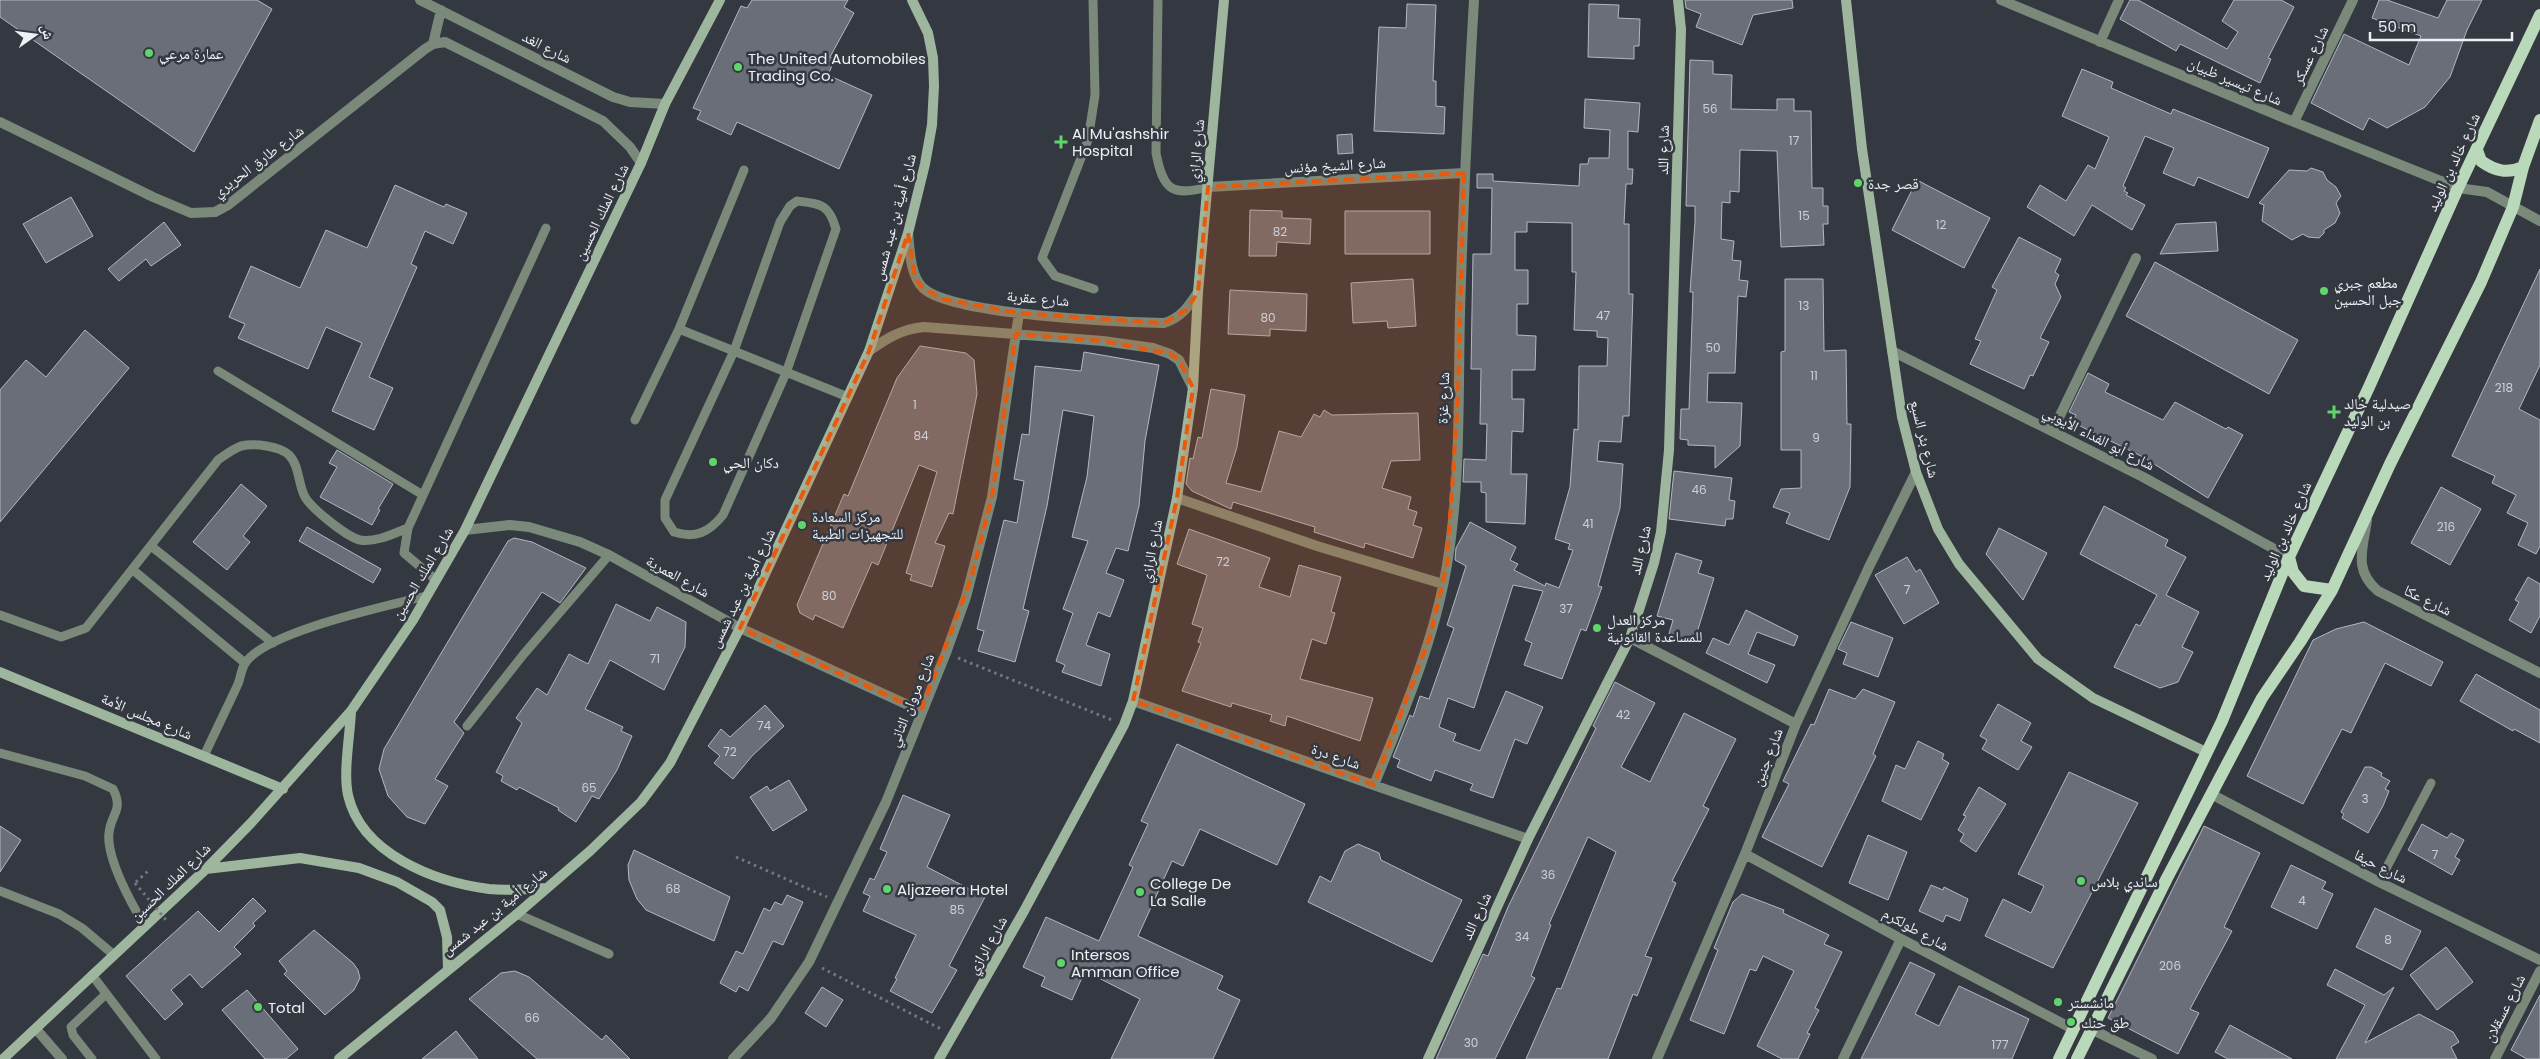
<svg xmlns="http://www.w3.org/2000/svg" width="2540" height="1059" font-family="Poppins,'Noto Naskh Arabic',sans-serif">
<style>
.building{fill:#6a6e78;stroke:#b2b7c1}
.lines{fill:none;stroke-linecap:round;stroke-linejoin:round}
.path{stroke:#73777e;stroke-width:3;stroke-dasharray:2.5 4;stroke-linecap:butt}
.lane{stroke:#7a897a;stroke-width:9}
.street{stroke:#7a897a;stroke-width:10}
.secondary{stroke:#9eb69e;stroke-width:10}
.primary{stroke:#bad9ba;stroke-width:12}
.path-bridge{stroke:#73777e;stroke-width:3;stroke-dasharray:2.5 4;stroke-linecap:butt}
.marked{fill:#e8590c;fill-opacity:0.2;stroke:#e8590c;stroke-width:4;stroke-dasharray:10 6;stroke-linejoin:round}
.poi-dot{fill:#60d56b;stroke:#343840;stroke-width:2}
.labels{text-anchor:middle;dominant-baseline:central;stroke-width:5;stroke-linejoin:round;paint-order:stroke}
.number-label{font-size:12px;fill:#ccd0d6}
.street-label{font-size:15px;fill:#edf0f5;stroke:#343840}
.poi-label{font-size:15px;fill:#edf0f5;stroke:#343840;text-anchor:start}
</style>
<rect width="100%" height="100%" fill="#343840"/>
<path class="building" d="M0 0H257L272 9 194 152 0 17Z
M752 0H848L844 7 854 13 830 57 835 59 828 75 872 95 839 169 737 122 731 135 697 119 701 111 693 108 741 6 747 8Z
M1685 0H1792L1793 8 1753 15 1742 45 1696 27 1701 14 1686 8Z
M2130 0H2138L2227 49 2238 32 2222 21 2234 0H2281L2294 7 2268 58 2271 59 2260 83 2180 44 2176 51 2120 19Z
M2379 0H2387L2438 18 2447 0H2482L2467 30 2450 77 2425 107 2387 128 2369 118 2363 130 2311 103 2344 34 2409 65 2421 36 2372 18Z
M1407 4 1436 5 1433 81H1436V106L1445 107 1444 134 1374 131 1379 27 1406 28Z
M1589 4 1619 5 1618 18 1640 19 1639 46H1634V59L1588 57Z
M1690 60 1713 61V74L1732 75 1731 109 1777 110V99H1794V111H1811L1812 188H1823V206H1828V224H1823L1824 245 1781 247 1777 151 1740 150 1739 192 1730 191V203L1722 202 1721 239 1734 241 1732 260 1741 261 1739 280 1748 281 1746 297 1738 296 1735 373H1708L1707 402 1742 403 1740 446 1715 468V446L1688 445V440L1680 439 1681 409H1689L1693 292H1690L1695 222V206H1686Z
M2082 69 2113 82 2111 88 2171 114 2173 109 2269 148 2248 198 2198 177 2194 186 2163 173 2174 148 2145 136 2123 186 2126 188 2124 191 2128 193 2126 195 2145 205 2132 230 2092 205 2074 236 2027 207 2040 185 2066 201 2088 165 2095 169 2109 137 2062 116Z
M1585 99 1640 103 1638 132 1628 131V169H1633L1632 184H1626L1624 224H1629V294H1633L1629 416H1623L1621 442 1599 441 1597 461 1623 464 1620 508 1598 586 1602 587 1586 631 1581 629 1562 679 1524 665 1532 643 1525 640 1543 591 1513 585 1474 708 1448 698 1439 727 1456 734 1453 741 1480 751 1506 691 1543 707 1527 744 1515 739 1493 798 1470 790 1473 784 1435 770 1431 781 1397 767 1400 760 1393 757 1410 715 1413 717 1420 696 1429 699 1454 628 1447 625 1466 566 1455 560 1456 548 1470 522 1516 547 1510 560 1518 564 1514 570 1545 586 1546 583 1559 588 1573 550 1568 549 1570 544 1555 539 1570 487 1574 429 1578 430 1579 366H1607L1608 338 1597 337V331L1574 330 1576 272H1572V223L1527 222V232H1515V270H1528V304H1517V335L1536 336 1535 370H1512V399H1524L1523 432 1512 431 1511 474H1527L1525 524 1486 522V493L1481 492V482H1463L1464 459 1486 460 1487 424H1480L1481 369H1471L1473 254H1491L1492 188H1477V174H1493V181L1579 186 1580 164H1588L1589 158H1609L1610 130 1584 128Z
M1352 134 1353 153 1338 154 1337 135Z
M2311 168 2323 172 2327 180 2336 187 2341 196 2336 203 2340 213 2335 223 2324 230V233L2319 238 2308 237 2303 234 2292 240 2262 221 2264 205 2259 203 2289 170 2307 171Z
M1917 180 1990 218 1964 268 1892 230Z
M395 185 444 207 446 204 467 213 453 244 425 231 411 264 417 267 369 377 393 388 374 430 332 411 362 343 326 327 308 369 238 338 245 324 229 317 251 266 300 288 326 230 367 248Z
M71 197 93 236 46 263 23 224Z
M1250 210 1282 211V218L1311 219 1310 244 1277 242 1276 256H1249Z
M1345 211H1430V254H1345Z
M164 222 181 245 151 266 146 259 119 281 108 269Z
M2216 222 2218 251 2160 254 2176 224Z
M2019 237 2061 259 2055 272 2059 275 2055 284 2061 297 2040 338 2049 342 2033 376 2030 375 2024 389 1970 364 1981 341 1975 339 1997 290 1992 287Z
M2155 262 2298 340 2269 394 2126 316Z
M2540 269V365L2519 409 2540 420V546L2536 554 2518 545 2528 523 2507 513 2516 495 2492 483 2495 476 2452 456Z
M1413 279 1416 326 1388 328 1387 321 1353 323 1351 283Z
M1785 279H1823L1824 351 1846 350 1847 424H1851L1850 487 1829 540 1786 523 1790 513 1773 507 1781 489 1801 488V450H1781V352L1785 351Z
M1230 290 1307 294 1306 331 1270 329V336L1228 334Z
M85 330 129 368 0 522V390L26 360 46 377Z
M920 346 966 353 974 360 977 394 953 514 949 513 935 543 945 546 932 587 910 580 912 575 906 573 937 472 919 465 878 565 872 562 843 628 815 615 813 620 800 613 797 605 844 494 848 496 897 378Z
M1084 352 1159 365 1145 441 1139 506 1128 551 1116 548 1106 573 1124 580 1110 617 1098 612 1086 645 1110 654 1101 686 1062 672 1065 665 1056 661 1073 613 1063 609 1088 541 1072 537 1087 477 1094 416 1063 410 1047 506 1023 609 1029 611 1015 662 978 651 984 631 977 629 1004 520 1017 523 1024 481 1014 479 1022 434 1029 435 1035 366 1081 371Z
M2088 373 2109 384 2105 392 2163 420 2175 402 2226 429 2228 427 2243 435 2208 498 2143 457 2072 422 2076 415 2069 412Z
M1211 389 1245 395 1237 447 1226 483 1261 492 1279 431 1301 437 1314 414 1320 417 1324 410 1332 415 1418 413 1420 460 1391 461 1382 488 1411 497 1408 509 1417 512 1413 525 1422 528 1413 558 1365 543 1364 548 1314 532 1315 527 1233 502 1231 509 1192 491 1186 484 1190 458 1193 459 1198 437 1202 438Z
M337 450 393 484 378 509 380 510 372 525 320 497 337 467 329 463Z
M1674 471 1732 478 1729 500 1735 501 1733 519H1726L1725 526 1669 519Z
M241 484 267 506 243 536 250 542 227 570 193 542Z
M2441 487 2481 509 2450 565 2411 543Z
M2104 506 2168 540 2165 546 2186 557 2166 595 2199 612 2182 647 2193 652 2178 682 2160 688 2114 667 2136 624 2140 626 2157 595 2080 554Z
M307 527 381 569 373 583 299 541Z
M1999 528 2047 553 2023 600 1986 554Z
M1189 529 1270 558 1259 587 1290 597 1299 565 1341 577 1331 612 1335 613 1326 644 1312 639 1300 679 1373 698 1360 741 1287 716 1285 726 1270 721 1272 715 1232 703 1231 707 1182 691 1201 643 1198 642 1203 628 1192 624 1207 575 1177 564Z
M514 538 532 542 586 568 560 603 542 592 454 722 464 733 435 779 448 786 425 824 407 817 388 796 379 769 384 749 508 541Z
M1676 553 1702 561 1698 573 1714 578 1694 642 1669 634 1673 620 1657 616Z
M1907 557 1916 572 1920 569 1939 603 1904 624 1875 575Z
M2528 577 2540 584V616L2531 633 2509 620 2519 602 2515 600Z
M616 604 650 621 657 607 686 622 685 647 664 690 610 660 585 709 623 727 621 731 632 736 617 770 599 799 592 796 576 822 558 810 559 808 519 787 517 790 501 781 503 776 496 772 522 723 516 718 537 688 547 695 569 654 588 664Z
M1746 610 1798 636 1794 646 1757 632 1748 654 1775 665 1767 683 1706 653 1713 638 1729 645Z
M1851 622 1893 638 1878 677 1843 664 1847 653 1838 649Z
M2364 622 2443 662 2431 686 2385 663 2351 733 2342 729 2303 804 2247 776 2313 640 2336 629Z
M2476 674 2540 710V743L2514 729 2513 731 2460 701Z
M1615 682 1655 703 1621 767 1650 782 1684 713 1736 739 1703 806 1709 809 1672 881 1676 883 1645 956 1652 958 1637 996 1633 994 1608 1059H1526L1557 988 1561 989 1616 852 1588 837 1549 924 1551 925 1531 976 1535 978 1495 1059H1436L1483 954 1488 956 1508 907 1596 728 1593 726Z
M1829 689 1855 699 1863 689 1895 702 1873 754 1876 756 1822 867 1762 837 1789 784 1783 781 1811 724 1814 725Z
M1998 704 2031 723 2021 741 2032 747 2018 770 1982 749 1987 740 1980 736Z
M765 705 784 726 752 756 733 779 714 763 720 756 708 746 721 729 730 737Z
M1918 741 1944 754 1942 759 1949 763 1921 820 1882 801 1896 765 1905 769Z
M1177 744 1305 804 1277 865 1200 829 1183 866 1172 861 1138 936 1223 976 1217 989 1240 1000 1213 1059H1111L1140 999 1085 971 1072 1000 1041 986 1045 977 1023 967 1046 917 1099 941 1133 867 1129 865 1148 824 1141 821Z
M2365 767H2371L2382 773 2381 776 2390 781 2385 789 2389 791 2383 806 2368 833 2342 818 2344 814 2341 812Z
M2069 772 2138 803 2053 968 1985 936 2003 899 2031 913 2044 886 2018 874Z
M789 780 807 810 773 831 750 797 767 786 770 791Z
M1979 787 2006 804 1976 852 1960 841 1964 834 1958 830 1966 816 1963 815Z
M903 795 950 815 927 867 985 897 949 966 957 970 932 1013 890 991 897 979 895 978 916 935 863 911 870 896 863 893 870 878 874 880 887 852 880 849Z
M2422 824 2447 838 2451 833 2464 840 2455 857 2460 860 2452 875 2408 850Z
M0 826 21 840 0 872Z
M2204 826 2260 853 2224 927 2232 931 2190 1009 2199 1013 2178 1054 2108 1018Z
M1868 835 1907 852 1888 900 1849 883Z
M1358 844 1379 853 1381 860 1462 900 1432 962 1308 902 1320 876 1331 882 1345 851Z
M634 850 730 897 714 941 646 910 637 899 629 880 628 865Z
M2291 865 2326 882 2322 889 2333 894 2317 929 2271 907Z
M1931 885 1943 890 1944 887 1968 899 1960 921 1946 915 1943 922 1919 911Z
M1742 894 1784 910 1783 913 1829 935 1824 944 1842 952 1815 1008 1819 1010 1807 1033 1810 1034 1798 1059H1782L1757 1046 1794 971 1763 956 1756 971 1750 969 1724 1034 1690 1020 1718 950 1714 948 1733 902Z
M787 895 803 902 783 945 773 941 748 991 739 986 736 992 720 983 736 951 743 954 764 908 770 911 775 902 782 905Z
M253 898 266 911 253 923 255 926 234 947 241 954 202 988 190 974 171 990 183 1004 165 1020 126 976 198 911 219 932Z
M2375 908 2421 931 2402 970 2356 947Z
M314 930 353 963 358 970 360 978 354 990 325 1015 284 974 287 971 279 961Z
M2446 947 2473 982 2437 1010 2410 975Z
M1910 962 1935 974 1915 1014 1939 1026 1959 986 2029 1019 2012 1059H1861Z
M2335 969 2384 995 2394 987 2365 1043 2419 1014 2453 1032 2459 1042 2451 1047 2457 1059H2336L2365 1005 2327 985Z
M515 971 529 977 602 1040 606 1035 630 1059H537L469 999 501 973Z
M822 987 843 1000 826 1027 805 1013Z
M247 990 298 1049 286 1059H265L222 1010Z
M2540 995V1059H2527L2511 1050Z
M2230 1025 2292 1059H2228L2215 1052Z
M456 1031 478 1059H422Z"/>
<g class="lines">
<path class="path" d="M958 658 1112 720
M736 857 827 897
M136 882 148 871
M822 968 941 1029"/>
<path class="lane" d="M1093 0 1095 95 1088 140 1042 258 1055 276 1094 289
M1158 0 1156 153C1163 189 1171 197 1208 187
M797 201C821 204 829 204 836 229L786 373 723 515C709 532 696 539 674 532L665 518V500L734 351 780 222 790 206Z
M679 329 848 397
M218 371 423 495
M635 420 679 329 744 170
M151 546 273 643
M133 570 245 663
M436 580 404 553 408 528 546 228
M0 615 61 637 86 628 218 460C225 455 233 449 241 446 254 443 280 446 289 455 299 465 298 482 304 495 309 507 347 537 360 540 375 543 395 533 408 528
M467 726 523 655 609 555
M0 753 85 776 113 789C124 811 111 813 109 833 106 858 132 905 145 926
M204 756C215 732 227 708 238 684 241 677 241 668 246 662 268 631 387 606 426 596
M2379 882 2431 783
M0 891 59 914 82 928 114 955
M517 914 609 954
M92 975 156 1059
M92 1059 73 1035 71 1027 106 994"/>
<path class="street" d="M420 0 613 97 630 102 665 104
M2001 0 2294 122 2458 188 2487 192 2540 221
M2100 42 2119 0
M433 44 441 10
M0 122 153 197 191 213 215 212 228 205 425 49 433 44 445 42 603 121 630 147 641 163
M2294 122 2353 0
M1208 187 1464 173
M908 233C910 251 910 275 923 288 952 315 1119 322 1164 323 1181 318 1189 306 1198 292
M869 351C887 338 902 329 924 327L1103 341 1153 348 1170 354 1179 360 1193 388
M1892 351 2143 477 2289 557
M2053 430 2136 258
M1177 498 1317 546 1443 584
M2367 520C2363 549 2353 570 2378 591L2540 673
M465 530 510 525 529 527 580 542 609 555 740 628 921 711
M1630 638 1796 724
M1133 701 1528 839
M1374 785C1403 714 1434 642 1447 565 1461 482 1458 396 1460 313 1463 208 1468 104 1474 0
M2211 794 2379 882 2540 960
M1745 854 1901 939 2073 1029
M36 1029 62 1059
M2091 1029 2152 1059
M733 1059 771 1018 809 962 886 802 946 653 966 597 992 497 1019 313
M1657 1059 1745 854 1796 724 1869 567 1916 472
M1843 1059 1901 939
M2495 1059 2540 971"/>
<path class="secondary" d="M1846 0 1862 149 1902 417 1916 472 1938 529 1959 564 2038 659 2093 698 2206 752
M0 672 283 789
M351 711C350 736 343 772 348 795 361 854 435 882 489 889 508 891 527 889 546 888
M206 869 300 858 359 868 397 882 432 902 440 910 447 937 448 969
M3 1059 206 869 251 823 351 711 413 620 465 530 641 163 665 104 720 0
M339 1059 517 914 590 851 641 802 670 763 740 628 869 351 908 233 925 164 932 125 934 86 933 58 928 33 912 0
M939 1059 1024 911 1124 725 1133 701 1177 498 1193 388 1198 292 1224 0
M1428 1059 1528 839 1630 638 1654 563 1661 532 1669 450 1681 29 1678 0"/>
<path class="primary" d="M2477 150 2481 161C2495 171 2507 174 2523 167
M2289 557 2293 572 2304 586 2332 590
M2059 1059 2222 721 2289 557 2369 387 2458 188 2540 15
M2077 1059 2167 878 2262 698 2300 642 2332 590 2390 464 2481 282 2513 207 2523 167 2540 120"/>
<path class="path-bridge" d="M135 883 166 920"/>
</g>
<path class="marked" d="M1464 173 1458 397 1447 564 1430 637 1374 785 1133 701 1177 498 1193 388 1179 360 1170 354 1103 341 1016 334 992 497 971 579 921 711 740 628 869 351 908 233 915 276 921 286 943 299 1019 313 1164 323 1187 309 1198 292 1208 187Z"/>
<g class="poi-dot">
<circle cx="149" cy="53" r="5"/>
<circle cx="738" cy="67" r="5"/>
<path d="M1058.5 134.5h5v5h5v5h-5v5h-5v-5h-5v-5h5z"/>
<circle cx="1858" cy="183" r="5"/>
<circle cx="2324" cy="291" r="5"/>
<path d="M2331.5 404.5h5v5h5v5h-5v5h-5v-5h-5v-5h5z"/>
<circle cx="713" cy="462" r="5"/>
<circle cx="802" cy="525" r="5"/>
<circle cx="1597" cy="628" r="5"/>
<circle cx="2081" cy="881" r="5"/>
<circle cx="887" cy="889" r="5"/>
<circle cx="1140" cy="892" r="5"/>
<circle cx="1061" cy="963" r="5"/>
<circle cx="2058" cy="1002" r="5"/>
<circle cx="258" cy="1007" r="5"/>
<circle cx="2071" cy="1022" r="5"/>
</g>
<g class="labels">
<g class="number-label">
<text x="1710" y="108">56</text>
<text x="1794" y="140">17</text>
<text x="1804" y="215">15</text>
<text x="1941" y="224">12</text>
<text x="1280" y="231">82</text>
<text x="1804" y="305">13</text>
<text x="1603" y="315">47</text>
<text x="1268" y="317">80</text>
<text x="1713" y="347">50</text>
<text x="1814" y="375">11</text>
<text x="2504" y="387">218</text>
<text x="915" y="404">1</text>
<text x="921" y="435">84</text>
<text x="1816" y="437">9</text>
<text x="1699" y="489">46</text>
<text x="1588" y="523">41</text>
<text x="2446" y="526">216</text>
<text x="1223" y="561">72</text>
<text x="1907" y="589">7</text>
<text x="829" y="595">80</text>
<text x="1566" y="608">37</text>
<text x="655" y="658">71</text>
<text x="1623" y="714">42</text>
<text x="764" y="725">74</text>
<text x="730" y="751">72</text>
<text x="589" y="787">65</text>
<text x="2365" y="798">3</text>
<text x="2435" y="854">7</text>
<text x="1548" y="874">36</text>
<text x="673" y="888">68</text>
<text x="2302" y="900">4</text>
<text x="957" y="909">85</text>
<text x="1522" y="936">34</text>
<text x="2388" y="939">8</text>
<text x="2170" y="965">206</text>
<text x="532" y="1017">66</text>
<text x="1471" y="1042">30</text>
<text x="2000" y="1044">177</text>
</g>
<g class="street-label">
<text transform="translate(547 47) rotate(27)">شارع الغد</text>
<text transform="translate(2310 55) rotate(-64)">شارع عسكر</text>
<text transform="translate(2235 81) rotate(23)">شارع تيسير ظبيان</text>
<text transform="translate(1663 150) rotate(-89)">شارع اللد</text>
<text transform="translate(1196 151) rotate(-85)">شارع الرازي</text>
<text transform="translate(258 161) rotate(-37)">شارع طارق الحريري</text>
<text transform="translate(2453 162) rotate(-65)">شارع خالد بن الوليد</text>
<text transform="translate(1335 165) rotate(-3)">شارع الشيخ مؤنس</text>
<text transform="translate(601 212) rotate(-64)">شارع الملك الحسين</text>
<text transform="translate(894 217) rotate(-75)">شارع أمية بن عبد شمس</text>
<text transform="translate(1038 298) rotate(5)">شارع عقربة</text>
<text transform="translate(1443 398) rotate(-88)">شارع غزة</text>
<text transform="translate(2099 438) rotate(27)">شارع أبو الفداء الأيوبي</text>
<text transform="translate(1925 439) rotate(76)">شارع بئر السبع</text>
<text transform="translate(2285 531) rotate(-66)">شارع خالد بن الوليد</text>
<text transform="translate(1640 550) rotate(-77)">شارع اللد</text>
<text transform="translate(1151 551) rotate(-79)">شارع الرازي</text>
<text transform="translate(422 573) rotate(-59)">شارع الملك الحسين</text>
<text transform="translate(678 576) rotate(29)">شارع العمرية</text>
<text transform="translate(742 588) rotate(-64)">شارع أمية بن عبد شمس</text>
<text transform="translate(2428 600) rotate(26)">شارع عكا</text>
<text transform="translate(911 700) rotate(-68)">شارع مروان الثاني</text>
<text transform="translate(147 716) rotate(23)">شارع مجلس الأمة</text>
<text transform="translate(1336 756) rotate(19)">شارع درة</text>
<text transform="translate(1767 757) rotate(-69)">شارع جنين</text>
<text transform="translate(2381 866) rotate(27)">شارع حيفا</text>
<text transform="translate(170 882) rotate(-44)">شارع الملك الحسين</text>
<text transform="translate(494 911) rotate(-39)">شارع أمية بن عبد شمس</text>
<text transform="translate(1476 916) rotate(-65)">شارع اللد</text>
<text transform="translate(1916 929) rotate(29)">شارع طولكرم</text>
<text transform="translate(987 945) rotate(-60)">شارع الرازي</text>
<text transform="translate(2504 1008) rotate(-63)">شارع عسقلان</text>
</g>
<g class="poi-label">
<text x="159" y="53">عمارة مرعي</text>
<text x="748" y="58">The United Automobiles<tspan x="748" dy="17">Trading Co.</tspan></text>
<text x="1072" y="133">Al Mu'ashshir<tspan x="1072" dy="17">Hospital</tspan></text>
<text x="1868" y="183">قصر جدة</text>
<text x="2334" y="282">مطعم جبري<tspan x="2334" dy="17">جبل الحسين</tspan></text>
<text x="2344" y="403">صيدلية خالد<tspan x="2344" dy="17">بن الوليد</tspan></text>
<text x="723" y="462">دكان الحي</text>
<text x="812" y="516">مركز السعادة<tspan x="812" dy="17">للتجهيزات الطبية</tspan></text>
<text x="1607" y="619">مركز العدل<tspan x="1607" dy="17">للمساعدة القانونية</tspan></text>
<text x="2091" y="881">ساندي بلاس</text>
<text x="1150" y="883">College De<tspan x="1150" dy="17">La Salle</tspan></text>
<text x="897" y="889">Aljazeera Hotel</text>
<text x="1071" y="954">Intersos<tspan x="1071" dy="17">Amman Office</tspan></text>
<text x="2068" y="1002">مانشستر</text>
<text x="268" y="1007">Total</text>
<text x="2081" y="1022">طق حنك</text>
</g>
</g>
<g transform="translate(35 35) rotate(76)" stroke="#343840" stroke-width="4" paint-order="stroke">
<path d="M0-4L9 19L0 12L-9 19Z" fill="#edf0f5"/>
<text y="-8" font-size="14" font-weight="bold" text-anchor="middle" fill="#edf0f5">ش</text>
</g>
<path d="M2370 32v8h142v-8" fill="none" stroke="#edf0f5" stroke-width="2.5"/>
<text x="2378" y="32" font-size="15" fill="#edf0f5" stroke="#343840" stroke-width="4" paint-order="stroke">50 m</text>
</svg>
